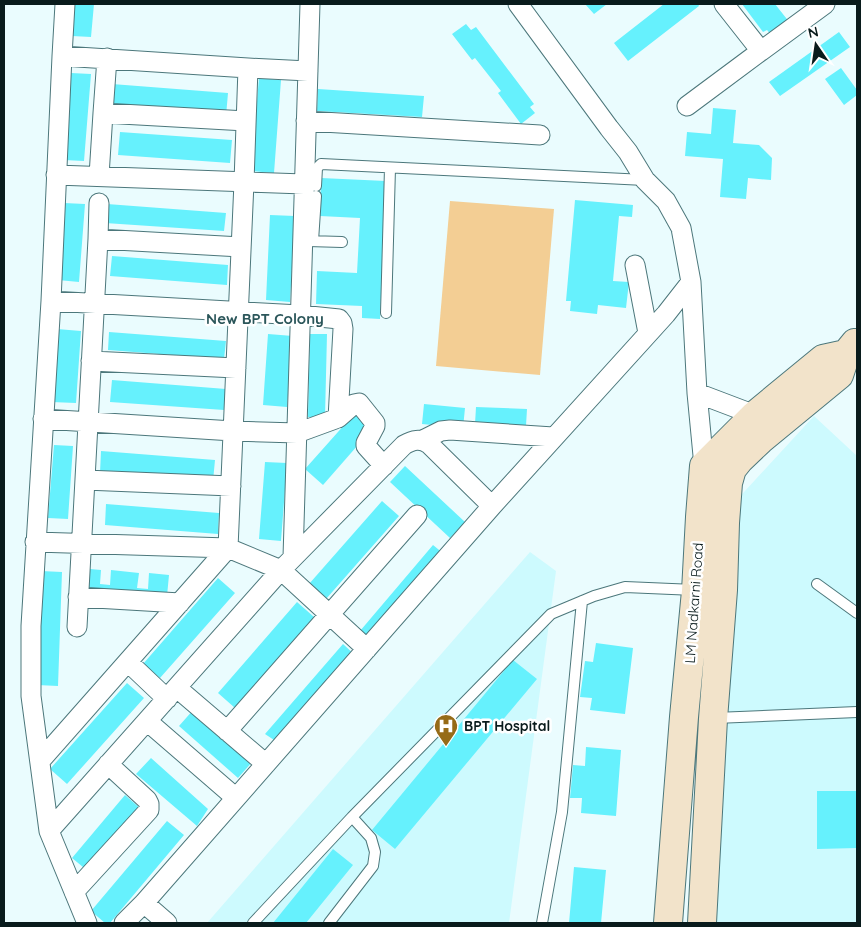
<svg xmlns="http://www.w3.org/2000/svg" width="861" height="927" font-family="Quicksand,sans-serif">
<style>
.built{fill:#cdfafe}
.green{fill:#f3ce94}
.building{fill:#66f1fd}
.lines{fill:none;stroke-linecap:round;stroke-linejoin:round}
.lane-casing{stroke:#4c777b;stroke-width:12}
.street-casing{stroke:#4c777b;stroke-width:21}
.secondary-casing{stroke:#4c777b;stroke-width:30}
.lane{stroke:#fff;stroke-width:10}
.street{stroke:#fff;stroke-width:19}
.secondary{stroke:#f2e3ca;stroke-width:28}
.labels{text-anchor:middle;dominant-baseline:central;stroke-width:5;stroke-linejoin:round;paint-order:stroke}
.street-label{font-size:14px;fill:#091b1c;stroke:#fff}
.poi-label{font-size:14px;font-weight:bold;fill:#091b1c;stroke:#fff;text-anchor:start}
.neighbourhood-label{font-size:15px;font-weight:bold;fill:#2b565a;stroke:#fff}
</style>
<rect width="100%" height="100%" fill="#eafcfe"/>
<path class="built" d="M814 416 857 456V923H704L733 504Z
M530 552 556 571 509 923H207Z"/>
<path class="green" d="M450 201 554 209 540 375 436 366Z"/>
<path class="building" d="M74 4H94L91 37 72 36Z
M585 4H607L594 14Z
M664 4H698L699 6 628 61 614 43Z
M742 4H775L790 23 772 36 767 30 763 32Z
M466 24 471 30 476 27 534 104 530 107 535 113 521 124 498 93 501 91 475 58 472 60 452 34Z
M839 32 850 47 780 96 769 82Z
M841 68 857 90V95L844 105 825 79Z
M71 73 91 74 84 161 64 160Z
M259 78 281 80 274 173 251 171Z
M112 84 228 93 226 116 110 107Z
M318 89 424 96 422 117 317 111Z
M713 108 736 110 733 143 759 145 772 158 771 180 748 178 746 199 720 197 723 159 685 156 687 132 711 134Z
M120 132 232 140 230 163 118 155Z
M321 178 386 181 380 319 362 318V306L316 304 317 271 357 273 360 218 320 216Z
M575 200 633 205 632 217 619 216 613 281 629 282 626 308 598 305 597 314 570 311 571 301H566Z
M64 203 85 204 79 282 58 280Z
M107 204 226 213 224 231 105 223Z
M270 215 295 216 290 302 266 300Z
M112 256 228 265 227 285 110 276Z
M57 329 81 331 76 403 51 402Z
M109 332 226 341 224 359 108 350Z
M268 334 293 336 287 407 263 405Z
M310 334H327L325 417H308Z
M112 380 226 389 224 410 110 402Z
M424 404 465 408 463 428 422 424Z
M476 407 527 409 526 426 475 424Z
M354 414 372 429 323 485 305 469Z
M54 445 73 446 68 519 48 518Z
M101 451 215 460 213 481 100 473Z
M265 462 287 463 281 541 259 539Z
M405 466 465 522 450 538 390 482Z
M382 501 399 516 326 599 309 584Z
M106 504 219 513 218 534 105 525Z
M433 545 444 554 371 640 360 631Z
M90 569 101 570 100 584 110 585 111 570 139 573 137 588 148 589 149 573 169 575 167 596 88 590Z
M41 571 62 572 58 686 37 685Z
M218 578 235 593 160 678 143 664Z
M297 602 314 617 235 708 218 693Z
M596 643 633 648 625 714 590 710 592 698 580 697 585 661 593 662Z
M343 644 356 656 280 744 265 734Z
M513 660 537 679 395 849 372 830Z
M127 683 144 698 67 784 50 769Z
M194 709 253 761 238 778 179 726Z
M586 747 621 750 616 816 581 813 582 798H570L573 765 585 766Z
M151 758 208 809 197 826 136 774Z
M817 791H857V848L817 849Z
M125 795 141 809 89 872 72 858Z
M167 821 184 835 110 923H105L91 911Z
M333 849 353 865 306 923H273Z
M574 867 606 870 601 923H569Z"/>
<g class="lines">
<g class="lane-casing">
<path id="lane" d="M316 186 317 168 321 164 645 180
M308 241 342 242
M313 241 316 196
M386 313 390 168
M817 584 857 613
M715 718 857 712
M253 923 352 817 551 614 594 596 625 587 695 590
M329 923 373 866 375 852 371 838 352 817
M542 923 562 812 582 601"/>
</g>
<g class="street-casing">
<path id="street" d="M65 4 62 56 51 301 31 626V696L49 831 87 923
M518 4 609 128 628 152 645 180 666 201 681 228 691 282 697 393 704 466 711 467
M761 51 825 4
M62 56 248 68 308 71
M687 106 761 51 724 4
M103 113 107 58
M306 121 540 135
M56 175 304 184
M99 176 103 113 246 121
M98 239 99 203
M635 265 648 333
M91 361 236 368
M697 393 755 415
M338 418 354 404 359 403 375 423V426L366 443V446L384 466
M43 419 233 431 297 433 338 418 343 329 342 323 339 319 300 315 51 301
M423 440 441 431 450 430 553 437
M85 480 231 486
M35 542 228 548 281 570 367 649
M293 557 310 4
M78 597 180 603
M77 627 98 239 241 247
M128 662 167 699
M177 688 266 764
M147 721 236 798
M227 731 417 515
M40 761 228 548 244 182 248 68
M49 831 281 570 404 445C413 440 420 438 429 444L492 506
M74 892 149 810V804L147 800 108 764
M144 903 167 923
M124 923 144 903 492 506 666 314 691 282"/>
</g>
<g class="secondary-casing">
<path id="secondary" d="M668 923 684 717 696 591 700 517 704 466 755 415 823 359 846 354
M702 923 713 719 723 590 725 523 728 483 732 469 740 459 760 440 839 375 846 354 855 343"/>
</g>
<use href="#lane" class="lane"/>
<use href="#street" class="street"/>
<use href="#secondary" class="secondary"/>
</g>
<defs>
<g id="hospital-pin" transform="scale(1.25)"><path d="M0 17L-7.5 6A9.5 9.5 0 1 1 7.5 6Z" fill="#966b17" stroke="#fff"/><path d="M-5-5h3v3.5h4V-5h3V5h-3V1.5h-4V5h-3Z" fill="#fff"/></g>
</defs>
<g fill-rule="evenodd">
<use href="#hospital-pin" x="446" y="726"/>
</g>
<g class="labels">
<g class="street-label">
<text transform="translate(694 603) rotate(-86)">LM Nadkarni Road</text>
</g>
<g class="poi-label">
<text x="464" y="726">BPT Hospital</text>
</g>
<g class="neighbourhood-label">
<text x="265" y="318">New BPT Colony</text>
</g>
</g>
<rect width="861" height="927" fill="none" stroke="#091b1c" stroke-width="10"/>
<g transform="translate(816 45) rotate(347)" stroke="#ffffff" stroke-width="4" paint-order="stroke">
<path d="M0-4L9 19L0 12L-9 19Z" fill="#091b1c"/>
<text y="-8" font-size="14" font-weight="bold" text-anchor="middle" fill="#091b1c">N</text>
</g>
</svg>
